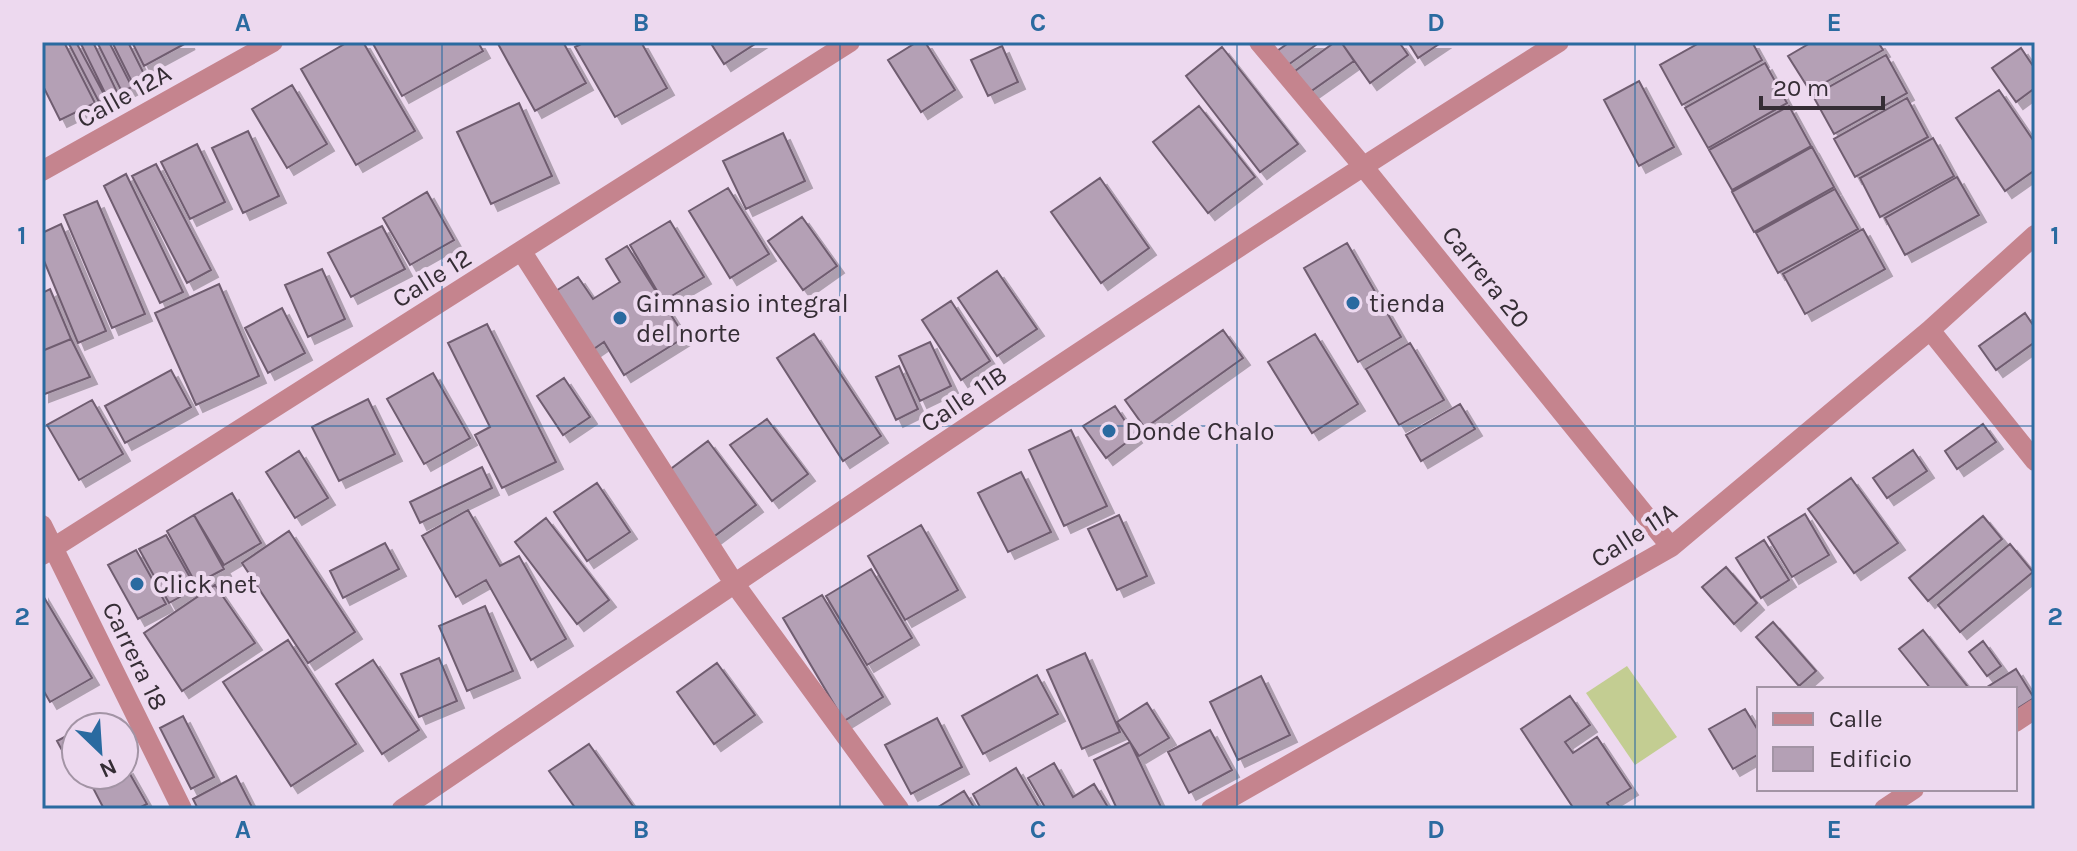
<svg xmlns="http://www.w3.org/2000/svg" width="2077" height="851" font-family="Karla,sans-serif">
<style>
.green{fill:#c3cd92}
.building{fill:#b4a0b5;stroke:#6f5d70;stroke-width:2;filter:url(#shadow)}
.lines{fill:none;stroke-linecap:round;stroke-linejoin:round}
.minor{stroke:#c5848e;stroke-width:20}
.grid{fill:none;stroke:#2a6aa0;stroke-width:2;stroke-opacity:0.55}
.poi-dot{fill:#2a6aa0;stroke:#edd9ef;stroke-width:3}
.labels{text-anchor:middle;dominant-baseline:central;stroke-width:8;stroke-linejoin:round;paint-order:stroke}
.street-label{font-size:26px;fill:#352d35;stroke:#edd9ef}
.poi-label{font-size:26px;fill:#352d35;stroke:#edd9ef;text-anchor:start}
.neatline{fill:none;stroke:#2a6aa0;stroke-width:3}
.grid-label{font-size:26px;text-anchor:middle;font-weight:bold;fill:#2a6aa0}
</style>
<defs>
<filter id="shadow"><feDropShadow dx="7" dy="7" stdDeviation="0" flood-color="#0004"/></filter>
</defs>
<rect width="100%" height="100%" fill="#edd9ef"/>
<path class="green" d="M1627 666 1677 737 1635 765 1586 693Z"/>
<path class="building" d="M42 42H64L95 103 60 120 42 84Z
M68 42H76L106 98 99 102Z
M80 42H93L117 92 107 97Z
M97 42H109L132 87 122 92Z
M112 42H128L145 76 132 82Z
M132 42H188L144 66Z
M348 42H363L415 131 356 165 301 69Z
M372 42H478L483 51 402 96Z
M497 42H563L586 83 535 111Z
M585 42H641L667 88 615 117 575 47Z
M710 42H758L724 64Z
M917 42H925L955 90 921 112 888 60Z
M1290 42H1320L1288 65 1277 51Z
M1335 42H1341L1354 61 1310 92 1295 71Z
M1341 42H1399L1408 55 1370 83Z
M1408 42H1442L1418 58Z
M1701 42H1752L1762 60 1682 105 1660 65Z
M1812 42H1878L1883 50 1810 91 1788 56Z
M1002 46 1018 82 988 96 971 60Z
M1222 47 1298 144 1260 172 1186 76Z
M2021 48 2035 69V88L2016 102 1992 68Z
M1886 55 1907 93 1834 134 1813 96Z
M1765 63 1787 103 1708 148 1685 108Z
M1639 81 1674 147 1639 166 1604 100Z
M292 85 327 144 287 168 252 109Z
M1999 90 2035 143V170L2005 191 1956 118Z
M1907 98 1928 137 1855 177 1834 139Z
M519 103 552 176 491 204 457 132Z
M1199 106 1255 177 1208 213 1153 142Z
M1789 106 1811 146 1732 190 1709 150Z
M248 131 279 196 243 213 212 148Z
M783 133 805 181 746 209 723 161Z
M1933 138 1954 176 1880 217 1860 178Z
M197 144 225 202 190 219 161 162Z
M1812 147 1834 187 1754 232 1732 192Z
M156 164 211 270 187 283 132 176Z
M126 174 183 292 160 303 104 186Z
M1957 177 1979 215 1905 255 1885 218Z
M1100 178 1149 248 1101 283 1051 212Z
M728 188 769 254 730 278 689 211Z
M1835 189 1858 229 1778 273 1756 233Z
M427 192 454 240 410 265 383 218Z
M97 201 145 314 112 328 64 215Z
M802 217 837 266 803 290 768 241Z
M670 221 704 277 663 301 630 245Z
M61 224 106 331 78 343 42 256V233Z
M382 226 405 269 351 297 328 253Z
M1863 229 1885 269 1805 314 1783 274Z
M1347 243 1401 337 1358 362 1304 268Z
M627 246 685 337 624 375 604 342 588 353 551 294 578 277 593 299 620 282 606 259Z
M322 269 345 319 308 337 285 285Z
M997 271 1037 329 997 356 958 298Z
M219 284 259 376 196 405 155 313Z
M50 289 71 339 42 351V293Z
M951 301 990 361 961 380 922 320Z
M282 308 305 353 268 373 245 328Z
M2025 313 2035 328V342L1996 370 1979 346Z
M487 324 556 462 502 488 475 435 490 427 448 343Z
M1223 330 1243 358 1145 428 1125 400Z
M814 334 881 436 843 461 777 358Z
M1315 334 1358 404 1312 433 1268 362Z
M71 339 90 377 42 395V351Z
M930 342 951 386 920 401 899 356Z
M1410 343 1444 400 1399 425 1366 369Z
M899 366 918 409 896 420 876 377Z
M171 370 191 407 125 443 105 406Z
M433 373 470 438 424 464 387 399Z
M564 378 590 417 563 435 537 396Z
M368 399 395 454 339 481 312 427Z
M92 400 123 454 79 480 47 425Z
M1460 404 1475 429 1421 461 1406 435Z
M1115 406 1135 436 1106 458 1083 426Z
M767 419 808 474 772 501 730 445Z
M1983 424 1996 442 1957 469 1945 451Z
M1071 430 1107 506 1064 526 1029 450Z
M708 441 756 505 712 538 664 474Z
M1913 450 1927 471 1887 498 1873 478Z
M299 451 328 498 295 518 266 472Z
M482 467 492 488 420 523 410 502Z
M1021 472 1051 532 1008 552 978 493Z
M1851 478 1898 543 1854 573 1808 509Z
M597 483 630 532 587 561 554 512Z
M232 493 261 543 224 565 194 515Z
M468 510 500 566 519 556 566 639 531 660 486 580 456 597 422 536Z
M1805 514 1829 555 1792 577 1768 537Z
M194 515 224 569 196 584 167 531Z
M1119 515 1147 576 1117 590 1088 529Z
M1983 516 2002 539 1928 601 1909 578Z
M546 518 609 600 577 624 515 542Z
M921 525 958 590 905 620 868 556Z
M289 531 355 632 308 663 242 563Z
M166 535 196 588 169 603 139 549Z
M1764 540 1789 580 1761 598 1736 558Z
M385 543 399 569 343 598 330 571Z
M2010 544 2033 572 1960 632 1938 605Z
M136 550 166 604 138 619 108 565Z
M1726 567 1757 603 1734 624 1702 587Z
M871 569 912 638 867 665 826 596Z
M215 585 255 643 182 691 144 633Z
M42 594 92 678 50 702 42 688Z
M822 595 883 697 844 721 783 618Z
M485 606 513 671 467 691 439 626Z
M1773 622 1816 671 1799 686 1756 637Z
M1923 630 1967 686 1964 689H1931L1899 649Z
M288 640 356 744 291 786 223 682Z
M1983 641 2001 666 1987 676 1969 652Z
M1085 653 1120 732 1082 749 1047 670Z
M439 658 457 701 419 717 401 674Z
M373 660 419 730 382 754 336 684Z
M717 663 755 715 714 744 677 692Z
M2016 669 2034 698 2015 710V689H1984Z
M1037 675 1058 714 983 754 962 716Z
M1261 676 1290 735 1238 760 1210 702Z
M1570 696 1590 725 1565 742 1573 753 1597 737 1631 788 1607 803 1611 809H1574L1521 729Z
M1147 703 1169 738 1139 756 1117 722Z
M1745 709 1759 732V754L1733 769 1709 729Z
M183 716 214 777 191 789 160 728Z
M937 718 962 767 911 794 885 745Z
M1210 730 1232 770 1189 793 1168 752Z
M76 731V765L71 767 57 741Z
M1130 742 1162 809H1117L1094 760Z
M589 744 635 809H576L549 771Z
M1054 763 1073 797 1094 784 1109 809H1046L1028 778Z
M126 767 147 804 137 809H104L92 786 112 775H124V768Z
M1016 768 1040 809H981L973 794Z
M236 776 253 809H198L193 799Z
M964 791 975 809H935Z"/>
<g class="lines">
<path class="minor" d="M1259 42 1362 165 1671 547
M42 171 273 42
M522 252 734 583 899 809
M1930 330 2035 461
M42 525 182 809
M42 555 850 42
M2015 722 2035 709
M402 809C785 549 1167 288 1559 42
M1211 809 1671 547 1930 330 2035 235
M1884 809 1914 789"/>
</g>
<path class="grid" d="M442 42V809M840 42V809M1237 42V809M1635 42V809M42 426H2035"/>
<g class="poi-dot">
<circle cx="1353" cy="303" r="8"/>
<circle cx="620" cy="318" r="8"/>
<circle cx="1109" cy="431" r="8"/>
<circle cx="137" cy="584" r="8"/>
</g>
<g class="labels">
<g class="street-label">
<text transform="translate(124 96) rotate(-29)">Calle 12A</text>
<text transform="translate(1486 277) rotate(51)">Carrera 20</text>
<text transform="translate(432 278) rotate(-32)">Calle 12</text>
<text transform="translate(964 399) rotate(-34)">Calle 11B</text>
<text transform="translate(1634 535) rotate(-33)">Calle 11A</text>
<text transform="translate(135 656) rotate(64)">Carrera 18</text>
</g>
<g class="poi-label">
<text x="636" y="303">Gimnasio integral<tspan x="636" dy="30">del norte</tspan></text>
<text x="1369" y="303">tienda</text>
<text x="1125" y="431">Donde Chalo</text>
<text x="153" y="584">Click net</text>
</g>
</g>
<rect width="2077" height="851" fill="none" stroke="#edd9ef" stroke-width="88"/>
<rect x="1757" y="687" width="260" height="104" fill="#edd9ef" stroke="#a394a5" stroke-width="2"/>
<rect x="1773" y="713" width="40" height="12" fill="#c5848e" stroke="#a394a5" stroke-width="2"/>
<text x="1829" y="727" font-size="24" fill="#352d35">Calle</text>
<rect x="1773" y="747" width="40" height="24" fill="#b4a0b5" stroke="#a394a5" stroke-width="2"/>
<text x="1829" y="767" font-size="24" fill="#352d35">Edificio</text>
<g transform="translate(100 751) rotate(155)"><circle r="38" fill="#edd9ef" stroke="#a394a5" stroke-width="2"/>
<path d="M0-6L14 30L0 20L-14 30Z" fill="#2a6aa0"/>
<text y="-12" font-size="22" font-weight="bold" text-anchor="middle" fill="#352d35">N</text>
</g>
<path d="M1761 96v12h122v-12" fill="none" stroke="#352d35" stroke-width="4"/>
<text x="1773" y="96" font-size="24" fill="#352d35" stroke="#edd9ef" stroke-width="6" paint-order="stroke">20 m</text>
<rect x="44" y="44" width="1989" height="763" class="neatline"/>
<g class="grid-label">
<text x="243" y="31">A</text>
<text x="641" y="31">B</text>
<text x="1038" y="31">C</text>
<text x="1436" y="31">D</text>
<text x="1834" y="31">E</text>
<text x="22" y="244">1</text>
<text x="2055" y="244">1</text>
<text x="22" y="625">2</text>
<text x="2055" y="625">2</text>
<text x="243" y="838">A</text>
<text x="641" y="838">B</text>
<text x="1038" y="838">C</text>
<text x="1436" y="838">D</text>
<text x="1834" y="838">E</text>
</g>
</svg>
